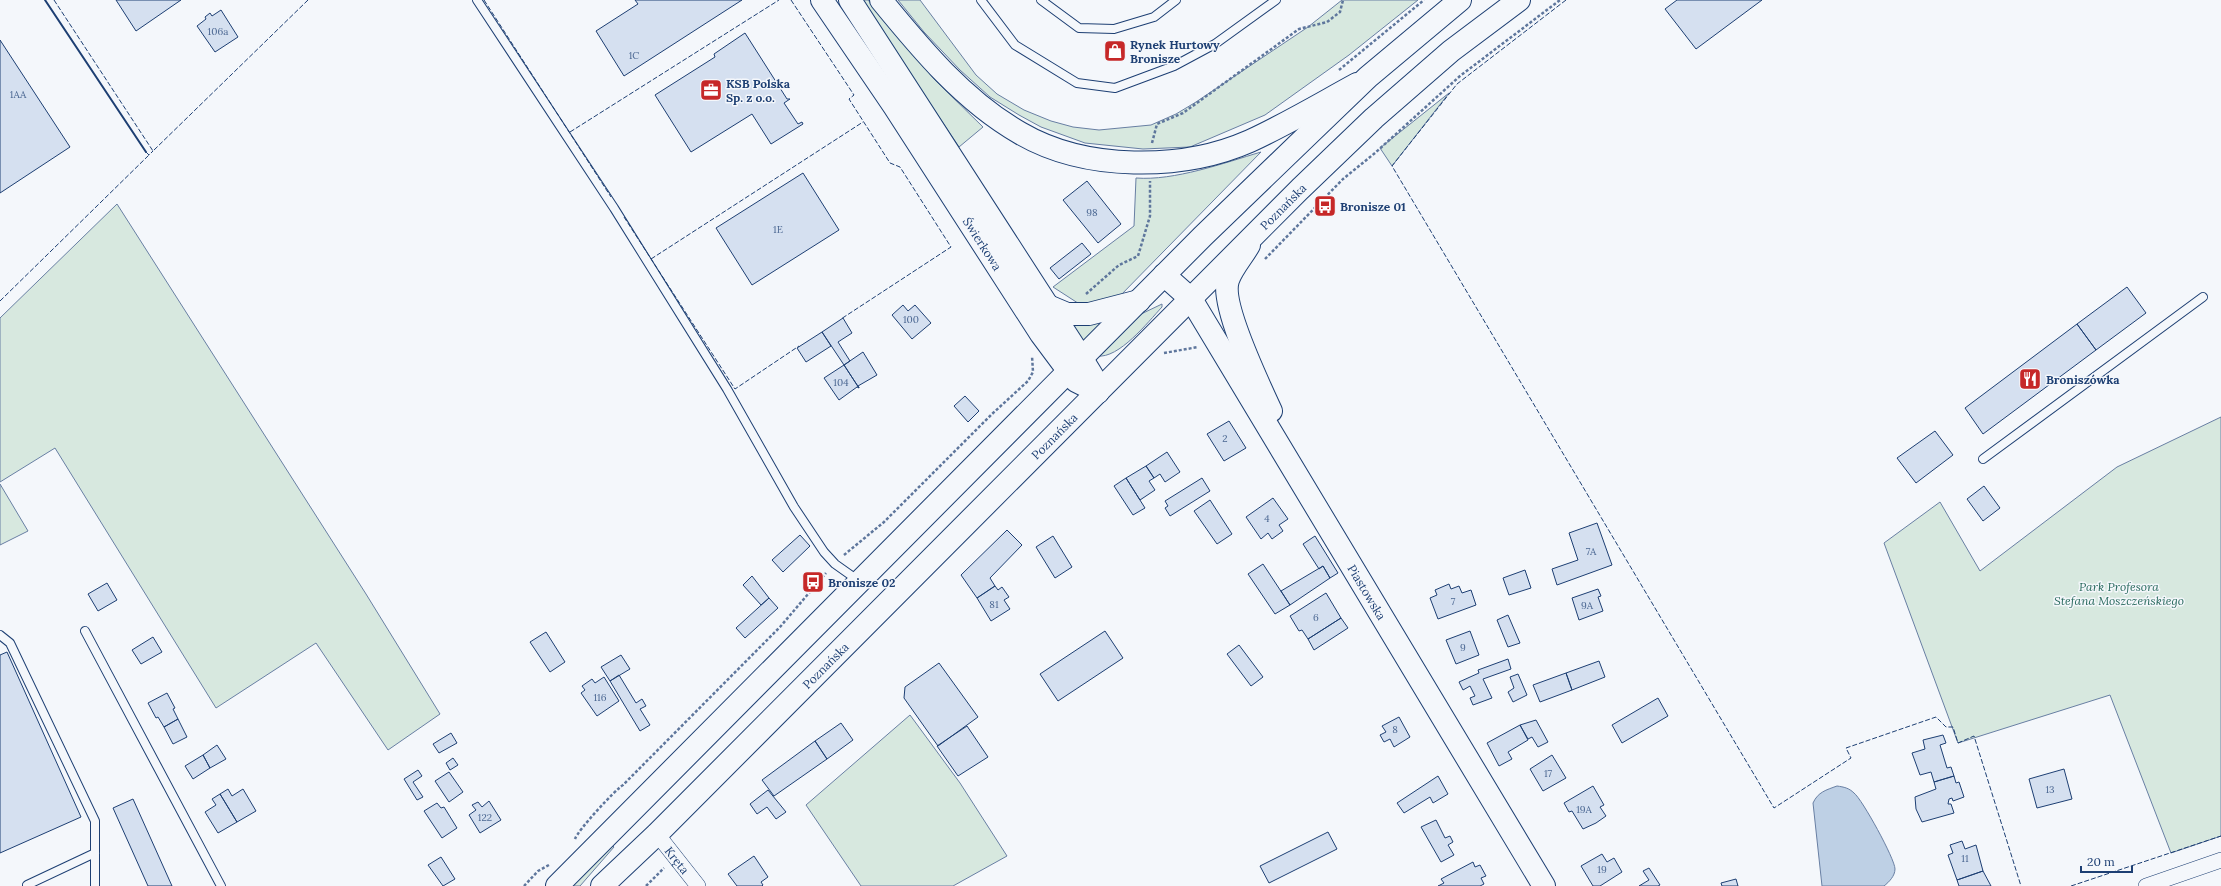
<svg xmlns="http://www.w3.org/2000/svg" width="2221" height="886" font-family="Lora,serif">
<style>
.green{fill:#d7e8df;stroke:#687fa3}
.water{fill:#bed0e5;stroke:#687fa3}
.building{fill:#d5e0f0;stroke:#1d3f73}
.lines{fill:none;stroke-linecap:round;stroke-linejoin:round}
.lane-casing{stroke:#1d3f73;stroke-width:10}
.street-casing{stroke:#1d3f73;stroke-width:16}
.secondary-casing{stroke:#1d3f73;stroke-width:24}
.primary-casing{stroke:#1d3f73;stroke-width:24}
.path{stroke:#5e769c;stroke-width:2.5;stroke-dasharray:3 2;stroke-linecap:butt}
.lane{stroke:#f4f7fb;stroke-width:8}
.street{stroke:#f4f7fb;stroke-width:15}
.secondary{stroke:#f4f7fb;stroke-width:22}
.primary{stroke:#f4f7fb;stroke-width:22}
.fence{stroke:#1d3f73;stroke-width:1;stroke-dasharray:5 2;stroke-linecap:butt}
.wall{stroke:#1d3f73;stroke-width:2}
.labels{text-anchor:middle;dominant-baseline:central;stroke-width:3;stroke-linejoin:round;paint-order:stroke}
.number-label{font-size:10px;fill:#4b6792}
.poi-label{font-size:12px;font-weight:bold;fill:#1d3f73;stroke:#f4f7fb;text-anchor:start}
.street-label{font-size:12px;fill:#1d3f73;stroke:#f4f7fb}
.park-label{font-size:12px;font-style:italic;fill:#2c6c60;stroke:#f4f7fb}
</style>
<rect width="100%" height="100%" fill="#f4f7fb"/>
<path class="green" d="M861 0H868L934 79 983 127 959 147Z
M898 0H920L976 75 997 94 1024 110 1051 121 1073 127 1099 130 1151 125 1176 114 1196 102 1308 27 1342 0H1418L1349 55 1265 115 1190 147 1143 149 1085 143 1041 127 1019 115 990 97 960 70 924 32Z
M1449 93 1392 166 1380 148Z
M1261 152 1117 299 1084 307 1053 287 1134 226 1136 178C1174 181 1224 163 1261 152Z
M117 204 366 594 440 714 388 750 316 643 216 708 55 448 0 482V318Z
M1162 304V307C1148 322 1119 359 1097 356L1139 315Z
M1068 321 1100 322V324L1082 342Z
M2221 417V836L2171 853 2110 695 1958 743 1884 543 1940 502 1980 571 2117 467Z
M0 484 28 531 0 545Z
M910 715 960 783 1007 856 953 886H861L806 805Z
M611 844 614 847 580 886H570Z"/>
<path class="water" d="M1837 786C1844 787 1849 788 1854 793 1862 799 1895 859 1895 869 1895 876 1889 882 1884 886H1822L1813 803C1818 792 1826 790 1837 786Z"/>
<path class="building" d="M116 0H181L136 31Z
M635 0H742L624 76 596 31 638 4Z
M1677 0H1762L1696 49 1665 9Z
M221 10 238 37 215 52 197 26 206 19 205 17 210 13 212 16Z
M745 33 787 99H790L784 103 798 124 802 122 803 124 771 144 752 114 691 152 655 95 715 57 714 54Z
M0 40 70 147 0 193Z
M803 173 839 230 752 285 716 228Z
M1087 181 1121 224 1098 243 1063 200Z
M1082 243 1091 254 1059 279 1050 268Z
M2127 287 2146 313 2096 350 2077 324Z
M903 305 908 311 915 305 931 323 912 339 892 315Z
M843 318 852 333 838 342 850 361 844 365 822 332Z
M2077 324 2096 350 1983 434 1965 408Z
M822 332 831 346 806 362 797 348Z
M863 352 877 375 858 386 859 388 844 365Z
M844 365 859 388 857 387 839 400 824 378Z
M965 396 979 411 968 422 954 406Z
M1229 421 1246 448 1224 461 1207 434Z
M1935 431 1953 455 1916 483 1897 458Z
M1167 452 1180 472 1165 482 1160 474 1154 478 1146 466Z
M1146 466 1154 478 1149 481 1155 490 1140 500 1126 478Z
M1126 478 1145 508 1133 515 1114 486Z
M1202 478 1210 491 1170 516 1165 508 1168 506 1165 501Z
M1984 486 2000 508 1983 521 1967 499Z
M1273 498 1288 519 1279 525 1283 531 1272 539 1268 533 1261 539 1246 517Z
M1210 500 1232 534 1217 544 1194 511Z
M1597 523 1612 565 1557 585 1552 569 1578 560 1569 533Z
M1007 530 1022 545 990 578 995 586 977 598 961 575Z
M800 535 810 546 783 572 772 560Z
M1053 536 1072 567 1055 578 1036 547Z
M1315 536 1338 573 1330 578 1323 566 1319 569 1303 544Z
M1263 564 1290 605 1275 614 1248 574Z
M1323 566 1330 578 1290 605 1281 591Z
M1525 570 1531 588 1509 595 1503 578Z
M752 576 769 598 761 605 743 585Z
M107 583 117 600 98 611 88 594Z
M1449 584 1451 589 1459 586 1462 593 1471 590 1476 605 1438 619 1430 598 1437 595 1435 590Z
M995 586 998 590 1002 587 1009 597 1004 600 1010 609 991 621 977 598Z
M1598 589 1601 596 1598 597 1603 611 1579 620 1572 598Z
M1326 593 1341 618 1308 639 1302 630 1299 631 1290 616Z
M769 598 778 608 745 638 736 628Z
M1508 615 1520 643 1508 647 1497 620Z
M1341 618 1348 628 1314 650 1308 639Z
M1105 631 1123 658 1058 701 1040 674Z
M1470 631 1479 655 1456 664 1446 640Z
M546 632 565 662 550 672 530 642Z
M153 637 162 652 141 664 132 650Z
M1239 645 1263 677 1251 686 1227 654Z
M7 652 81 817 0 853V655Z
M621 655 630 669 610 681 601 667Z
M1508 659 1511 669 1483 679 1492 698 1473 705 1470 698 1475 696 1470 686 1463 690 1459 682 1479 673 1478 670Z
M1599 661 1605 677 1572 690 1566 673Z
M939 663 978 717 938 746 904 698 905 687Z
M1566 673 1572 690 1540 702 1533 685Z
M1518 674 1527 695 1513 702 1508 692 1514 688 1510 677Z
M619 675 636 703 642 699 646 706 640 709 650 725 640 731 610 681Z
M604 677 619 701 597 716 581 693 585 690 582 686 592 679 595 683Z
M167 693 175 708 173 709 178 719 164 727 158 717 156 718 148 703Z
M1658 698 1668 716 1622 743 1612 725Z
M1399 717 1410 737 1394 747 1390 739 1384 742 1380 735 1386 732 1382 726Z
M178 719 187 737 173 744 164 727Z
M1536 720 1548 742 1538 747 1532 737 1528 739 1520 725Z
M841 723 853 740 827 759 815 741Z
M1520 725 1528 740 1508 752 1512 759 1499 766 1487 743Z
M967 726 988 757 958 776 937 746Z
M451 733 457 743 439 753 433 744Z
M1943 735 1946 743 1940 745 1947 768 1951 767 1954 776 1934 782 1931 772 1920 775 1912 753 1925 749 1923 740Z
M815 741 827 759 774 796 762 780Z
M217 745 226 759 210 768 203 755Z
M203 755 210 768 193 779 185 766Z
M1552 755 1566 778 1543 791 1530 769Z
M453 758 458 765 450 770 446 763Z
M2064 769 2072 799 2037 808 2029 779Z
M418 770 422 776 413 782 423 797 417 800 404 779Z
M449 772 463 792 449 802 435 781Z
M1438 776 1448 794 1433 803 1430 797 1404 813 1397 803Z
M1954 776 1956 783 1959 782 1964 797 1953 801 1952 798 1949 799 1948 804H1951L1954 813 1922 822 1916 809 1915 797 1936 789 1934 782Z
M1593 786 1604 805 1600 807 1606 816 1596 823 1583 829 1572 811 1569 812 1564 803Z
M228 789 232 796 243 789 256 811 237 822 220 794Z
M768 790 786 812 776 819 767 807 757 814 750 804Z
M220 794 237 822 218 833 205 812 216 805 212 799Z
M133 799 172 886H148L113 808Z
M489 801 501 820 480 833 469 815 476 810 472 805 478 802 482 807Z
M437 803 441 808 444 807 457 828 442 838 424 811Z
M1436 820 1445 838 1450 836 1453 842 1448 845 1454 855 1441 862 1421 827Z
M1328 832 1337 849 1269 883 1260 866Z
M1962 841 1965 849 1976 845 1983 871 1957 880 1948 855 1953 853 1950 845Z
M1602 854 1607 862 1614 858 1622 872 1600 886H1593L1581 866Z
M754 856 768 877 761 882 763 885 762 886H737L728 874Z
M441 857 455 879 443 886 428 865Z
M1473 862 1475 867 1480 865 1486 876 1481 878 1484 884 1480 886H1438L1444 883 1441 879Z
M1649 868 1660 885 1658 886H1639L1649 880 1643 871Z
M1983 871 1991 886H1959L1957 880Z
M1736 879 1738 886H1722L1721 883Z"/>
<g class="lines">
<g class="lane-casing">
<path id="lane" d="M477 0 614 208 727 389 794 507 824 552 835 564 859 581
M981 0 1015 45 1077 83 1115 88 1174 66 1215 44 1276 0
M1041 0 1079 28 1114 29 1154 17 1176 0
M1983 459 2203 297
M85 631 221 886
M0 635 10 643 95 821V886
M27 885 95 853"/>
</g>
<g class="street-casing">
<g id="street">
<path id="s1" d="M657 834 698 886"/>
<path d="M2146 886 2221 860"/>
</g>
</g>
<g class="secondary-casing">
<g id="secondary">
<path id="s2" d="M822 0 894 106 1041 334 1076 381 1098 392"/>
<path d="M850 0 1082 359 1093 377 1098 392"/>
<path d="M881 0C921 49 964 101 1020 133 1085 171 1182 171 1250 141 1287 124 1322 103 1357 84"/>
<path d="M1249 245C1243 256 1232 268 1228 280 1220 304 1259 385 1271 411"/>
<path id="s3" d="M1164 275 1191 299 1544 886"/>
<path d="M1048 306 1067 314H1089L1139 301"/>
</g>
</g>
<g class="primary-casing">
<g id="primary">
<path d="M557 886 1203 236 1368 77 1460 0"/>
<path id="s4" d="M602 886 657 834 1300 189 1374 118 1451 51 1519 0"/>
</g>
</g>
<path class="path" d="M1339 70 1424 0
M1152 143 1157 124 1183 113 1299 29 1327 22 1340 12 1343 0
M1265 259 1343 179 1375 153 1460 76 1560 0
M1086 294 1119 265 1138 256 1150 216V181
M1164 353 1198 347
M844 555 884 522 992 414 1028 381 1033 372 1032 356
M575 839C578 830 615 790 623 785L780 627 826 573
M524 886 538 871 549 865
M646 886 664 868"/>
<use href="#lane" class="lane"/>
<use href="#street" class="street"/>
<use href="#secondary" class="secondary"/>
<use href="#primary" class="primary"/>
<path class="fence" d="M54 0 153 151 308 0
M484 0 611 197
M791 0 854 95 849 99 890 163 900 167 951 247 841 319
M1566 0 1457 84 1392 166 1774 808 1851 758 1846 748 1936 717 1946 727H1953L1958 743 1974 736 2021 886
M570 132 779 0
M146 152 149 155 153 151
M624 217 735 389 799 346
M651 259 863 122
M0 301 149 155
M2071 886 2221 836"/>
<path class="wall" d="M45 0 146 152"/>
</g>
<defs>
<g id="shop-square" transform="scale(1.15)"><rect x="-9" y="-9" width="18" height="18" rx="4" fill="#c62828" stroke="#f4f7fb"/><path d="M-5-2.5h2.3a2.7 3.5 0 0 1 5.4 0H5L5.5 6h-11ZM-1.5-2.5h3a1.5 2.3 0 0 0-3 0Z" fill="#fff"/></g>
<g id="office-square" transform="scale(1.15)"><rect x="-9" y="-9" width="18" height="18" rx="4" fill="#c62828" stroke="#f4f7fb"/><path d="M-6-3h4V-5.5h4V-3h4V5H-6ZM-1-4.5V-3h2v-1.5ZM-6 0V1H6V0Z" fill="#fff"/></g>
<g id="bus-square" transform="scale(1.15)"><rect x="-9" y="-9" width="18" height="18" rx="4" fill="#c62828" stroke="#f4f7fb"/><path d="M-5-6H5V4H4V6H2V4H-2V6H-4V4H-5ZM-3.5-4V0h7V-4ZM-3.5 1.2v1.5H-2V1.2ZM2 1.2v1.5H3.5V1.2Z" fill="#fff"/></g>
<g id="restaurant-square" transform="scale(1.15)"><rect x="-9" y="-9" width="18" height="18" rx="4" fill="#c62828" stroke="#f4f7fb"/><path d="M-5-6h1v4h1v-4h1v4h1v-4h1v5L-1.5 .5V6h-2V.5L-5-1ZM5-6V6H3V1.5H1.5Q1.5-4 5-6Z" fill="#fff"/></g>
</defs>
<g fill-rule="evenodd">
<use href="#shop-square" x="1115" y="51"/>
<use href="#office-square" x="711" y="90"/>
<use href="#bus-square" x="1325" y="206"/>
<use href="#restaurant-square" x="2030" y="379"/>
<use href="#bus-square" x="813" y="582"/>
</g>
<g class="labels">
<g class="number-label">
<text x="218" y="31">106a</text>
<text x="634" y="55">1C</text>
<text x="18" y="94">1AA</text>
<text x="1092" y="212">98</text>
<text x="778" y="229">1E</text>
<text x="911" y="319">100</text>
<text x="841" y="382">104</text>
<text x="1225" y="438">2</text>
<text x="1267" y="518">4</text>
<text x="1591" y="551">7A</text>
<text x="1453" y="601">7</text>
<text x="994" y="604">81</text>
<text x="1587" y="605">9A</text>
<text x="1316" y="617">6</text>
<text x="1463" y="647">9</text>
<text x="600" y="697">116</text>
<text x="1395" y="729">8</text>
<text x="1548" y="773">17</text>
<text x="2050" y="789">13</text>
<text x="1584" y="809">19A</text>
<text x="485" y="817">122</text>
<text x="1965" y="858">11</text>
<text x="1602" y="869">19</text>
</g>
<g class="poi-label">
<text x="1130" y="44">Rynek Hurtowy<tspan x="1130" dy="14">Bronisze</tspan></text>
<text x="726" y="83">KSB Polska<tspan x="726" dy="14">Sp. z o.o.</tspan></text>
<text x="1340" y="206">Bronisze 01</text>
<text x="2046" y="379">Broniszówka</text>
<text x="828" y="582">Bronisze 02</text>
</g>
<g class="street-label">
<text stroke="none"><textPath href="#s4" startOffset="962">Poznańska</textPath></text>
<text stroke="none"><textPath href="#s2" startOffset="292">Świerkowa</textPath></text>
<text stroke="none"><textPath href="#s4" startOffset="638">Poznańska</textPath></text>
<text stroke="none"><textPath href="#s3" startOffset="378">Piastowska</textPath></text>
<text stroke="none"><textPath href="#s4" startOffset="314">Poznańska</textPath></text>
<text stroke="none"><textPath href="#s1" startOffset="33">Kręta</textPath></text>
</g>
<g class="park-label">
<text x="2119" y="586">Park Profesora<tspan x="2119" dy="14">Stefana Moszczeńskiego</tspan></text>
</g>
</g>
<path d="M2081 866v6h51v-6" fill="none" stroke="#1d3f73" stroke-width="2"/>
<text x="2087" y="866" font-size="12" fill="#1d3f73" stroke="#f4f7fb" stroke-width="3" paint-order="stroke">20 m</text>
</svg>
